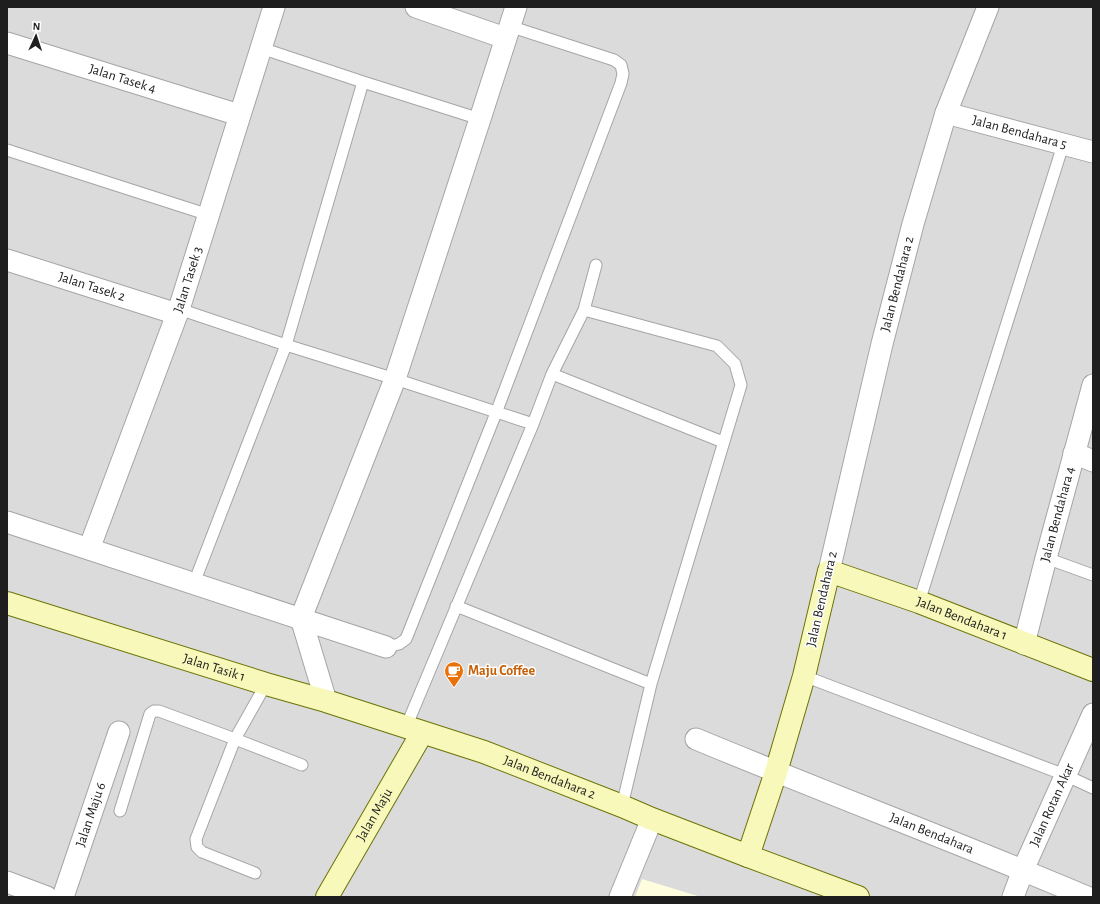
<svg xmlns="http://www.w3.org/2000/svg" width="1100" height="904" font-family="'Alegreya Sans',sans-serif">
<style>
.residential{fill:#dcdbdb}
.education{fill:#fefede}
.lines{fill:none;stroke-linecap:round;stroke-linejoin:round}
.lane-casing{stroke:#a5a5a5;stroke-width:13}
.street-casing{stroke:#a5a5a5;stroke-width:23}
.secondary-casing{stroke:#6b7407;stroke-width:24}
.lane{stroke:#fff;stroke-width:11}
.street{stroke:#fff;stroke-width:21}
.secondary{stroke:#f7f8b9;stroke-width:22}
.labels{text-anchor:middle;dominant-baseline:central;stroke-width:3;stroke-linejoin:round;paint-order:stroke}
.street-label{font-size:14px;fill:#1e1e1e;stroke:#fff}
.food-label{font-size:14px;font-weight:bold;fill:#c56008;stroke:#fff;text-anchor:start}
</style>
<rect width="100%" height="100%" fill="#efebe5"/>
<path class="residential" d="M7 7H1093V897H7Z"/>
<path class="education" d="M642 879 701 897H635Z"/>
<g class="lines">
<g class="lane-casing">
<path id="lane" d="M261 48 363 82 480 119
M7 150 209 215
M179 309 286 345 395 379 533 424
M584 310 717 346 735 364 741 385 651 684 622 806
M552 374 723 442
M1046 558 1093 575
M194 583 286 345 363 82
M919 602 1063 145
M456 606 651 684
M386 647 399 644 406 639 496 413 621 83 623 74 621 65 614 60 509 26
M804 676 1065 775 1093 788
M406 727 533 424 552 374 584 310 596 265
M120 811 150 714 154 711H159L235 739 302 765
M255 873 202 852 197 847 196 839 235 739 266 684"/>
</g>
<g class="street-casing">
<g id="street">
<path d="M416 7 505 38"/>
<path id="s1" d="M7 43 239 115"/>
<path id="s2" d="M946 113 1093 152"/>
<path id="s3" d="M7 260 177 314"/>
<path d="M1074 453 1093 461"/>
<path d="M7 522 386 647"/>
<path id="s4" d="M89 549 179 309 274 7"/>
<path id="s5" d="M829 571 882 344 913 224 946 113 988 7"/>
<path id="s6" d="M1024 644 1046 558 1093 385"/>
<path d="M326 701 301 618 395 379 480 119 516 7"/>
<path id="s7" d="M696 739C826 793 957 842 1087 897"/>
<path d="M7 882 47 897"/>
<path id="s8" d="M63 897 119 732"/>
<path d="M620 897 652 819"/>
<path id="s9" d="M1013 897 1023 870 1093 714"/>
</g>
</g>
<g class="secondary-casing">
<g id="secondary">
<path id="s10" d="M7 603 266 684 326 701 484 752 622 806 652 819 748 856 776 772 804 676 829 571 919 602 1093 670"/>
<path d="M748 856 858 897"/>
<path id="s11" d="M327 897 422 733"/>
</g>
</g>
<use href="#lane" class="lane"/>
<use href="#street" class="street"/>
<use href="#secondary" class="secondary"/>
</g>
<defs>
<g id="cafe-pin" transform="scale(1)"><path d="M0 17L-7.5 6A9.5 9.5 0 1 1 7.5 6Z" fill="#e8710a" stroke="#fff"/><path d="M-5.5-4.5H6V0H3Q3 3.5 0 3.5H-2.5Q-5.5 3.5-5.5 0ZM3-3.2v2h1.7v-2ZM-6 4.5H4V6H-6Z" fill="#fff"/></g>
</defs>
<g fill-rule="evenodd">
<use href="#cafe-pin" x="454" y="671"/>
</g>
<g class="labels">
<g class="street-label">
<text stroke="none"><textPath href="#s1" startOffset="121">Jalan Tasek 4</textPath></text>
<text stroke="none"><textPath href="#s2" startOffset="76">Jalan Bendahara 5</textPath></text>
<text stroke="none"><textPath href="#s4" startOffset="287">Jalan Tasek 3</textPath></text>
<text stroke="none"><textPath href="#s5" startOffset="295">Jalan Bendahara 2</textPath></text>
<text stroke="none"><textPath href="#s3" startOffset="89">Jalan Tasek 2</textPath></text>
<text stroke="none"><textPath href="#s6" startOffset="134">Jalan Bendahara 4</textPath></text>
<text transform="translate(822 599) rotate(-77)">Jalan Bendahara 2</text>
<text stroke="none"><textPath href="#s10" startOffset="1221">Jalan Bendahara 1</textPath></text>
<text stroke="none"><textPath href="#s10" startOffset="217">Jalan Tasik 1</textPath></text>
<text stroke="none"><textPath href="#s10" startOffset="570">Jalan Bendahara 2</textPath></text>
<text stroke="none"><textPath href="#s9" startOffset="100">Jalan Rotan Akar</textPath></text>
<text stroke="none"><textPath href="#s8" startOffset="87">Jalan Maju 6</textPath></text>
<text stroke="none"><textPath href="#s11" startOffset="95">Jalan Maju</textPath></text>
<text stroke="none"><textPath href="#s7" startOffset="254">Jalan Bendahara</textPath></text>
</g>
<g class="food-label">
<text x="468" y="671">Maju Coffee</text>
</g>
</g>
<rect width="1100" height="904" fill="none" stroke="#1e1e1e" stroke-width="16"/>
<g transform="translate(36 36) rotate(3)" stroke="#ffffff" stroke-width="3" paint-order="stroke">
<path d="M0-3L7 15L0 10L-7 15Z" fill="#1e1e1e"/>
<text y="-6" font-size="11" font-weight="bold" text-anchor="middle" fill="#1e1e1e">N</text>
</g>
</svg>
